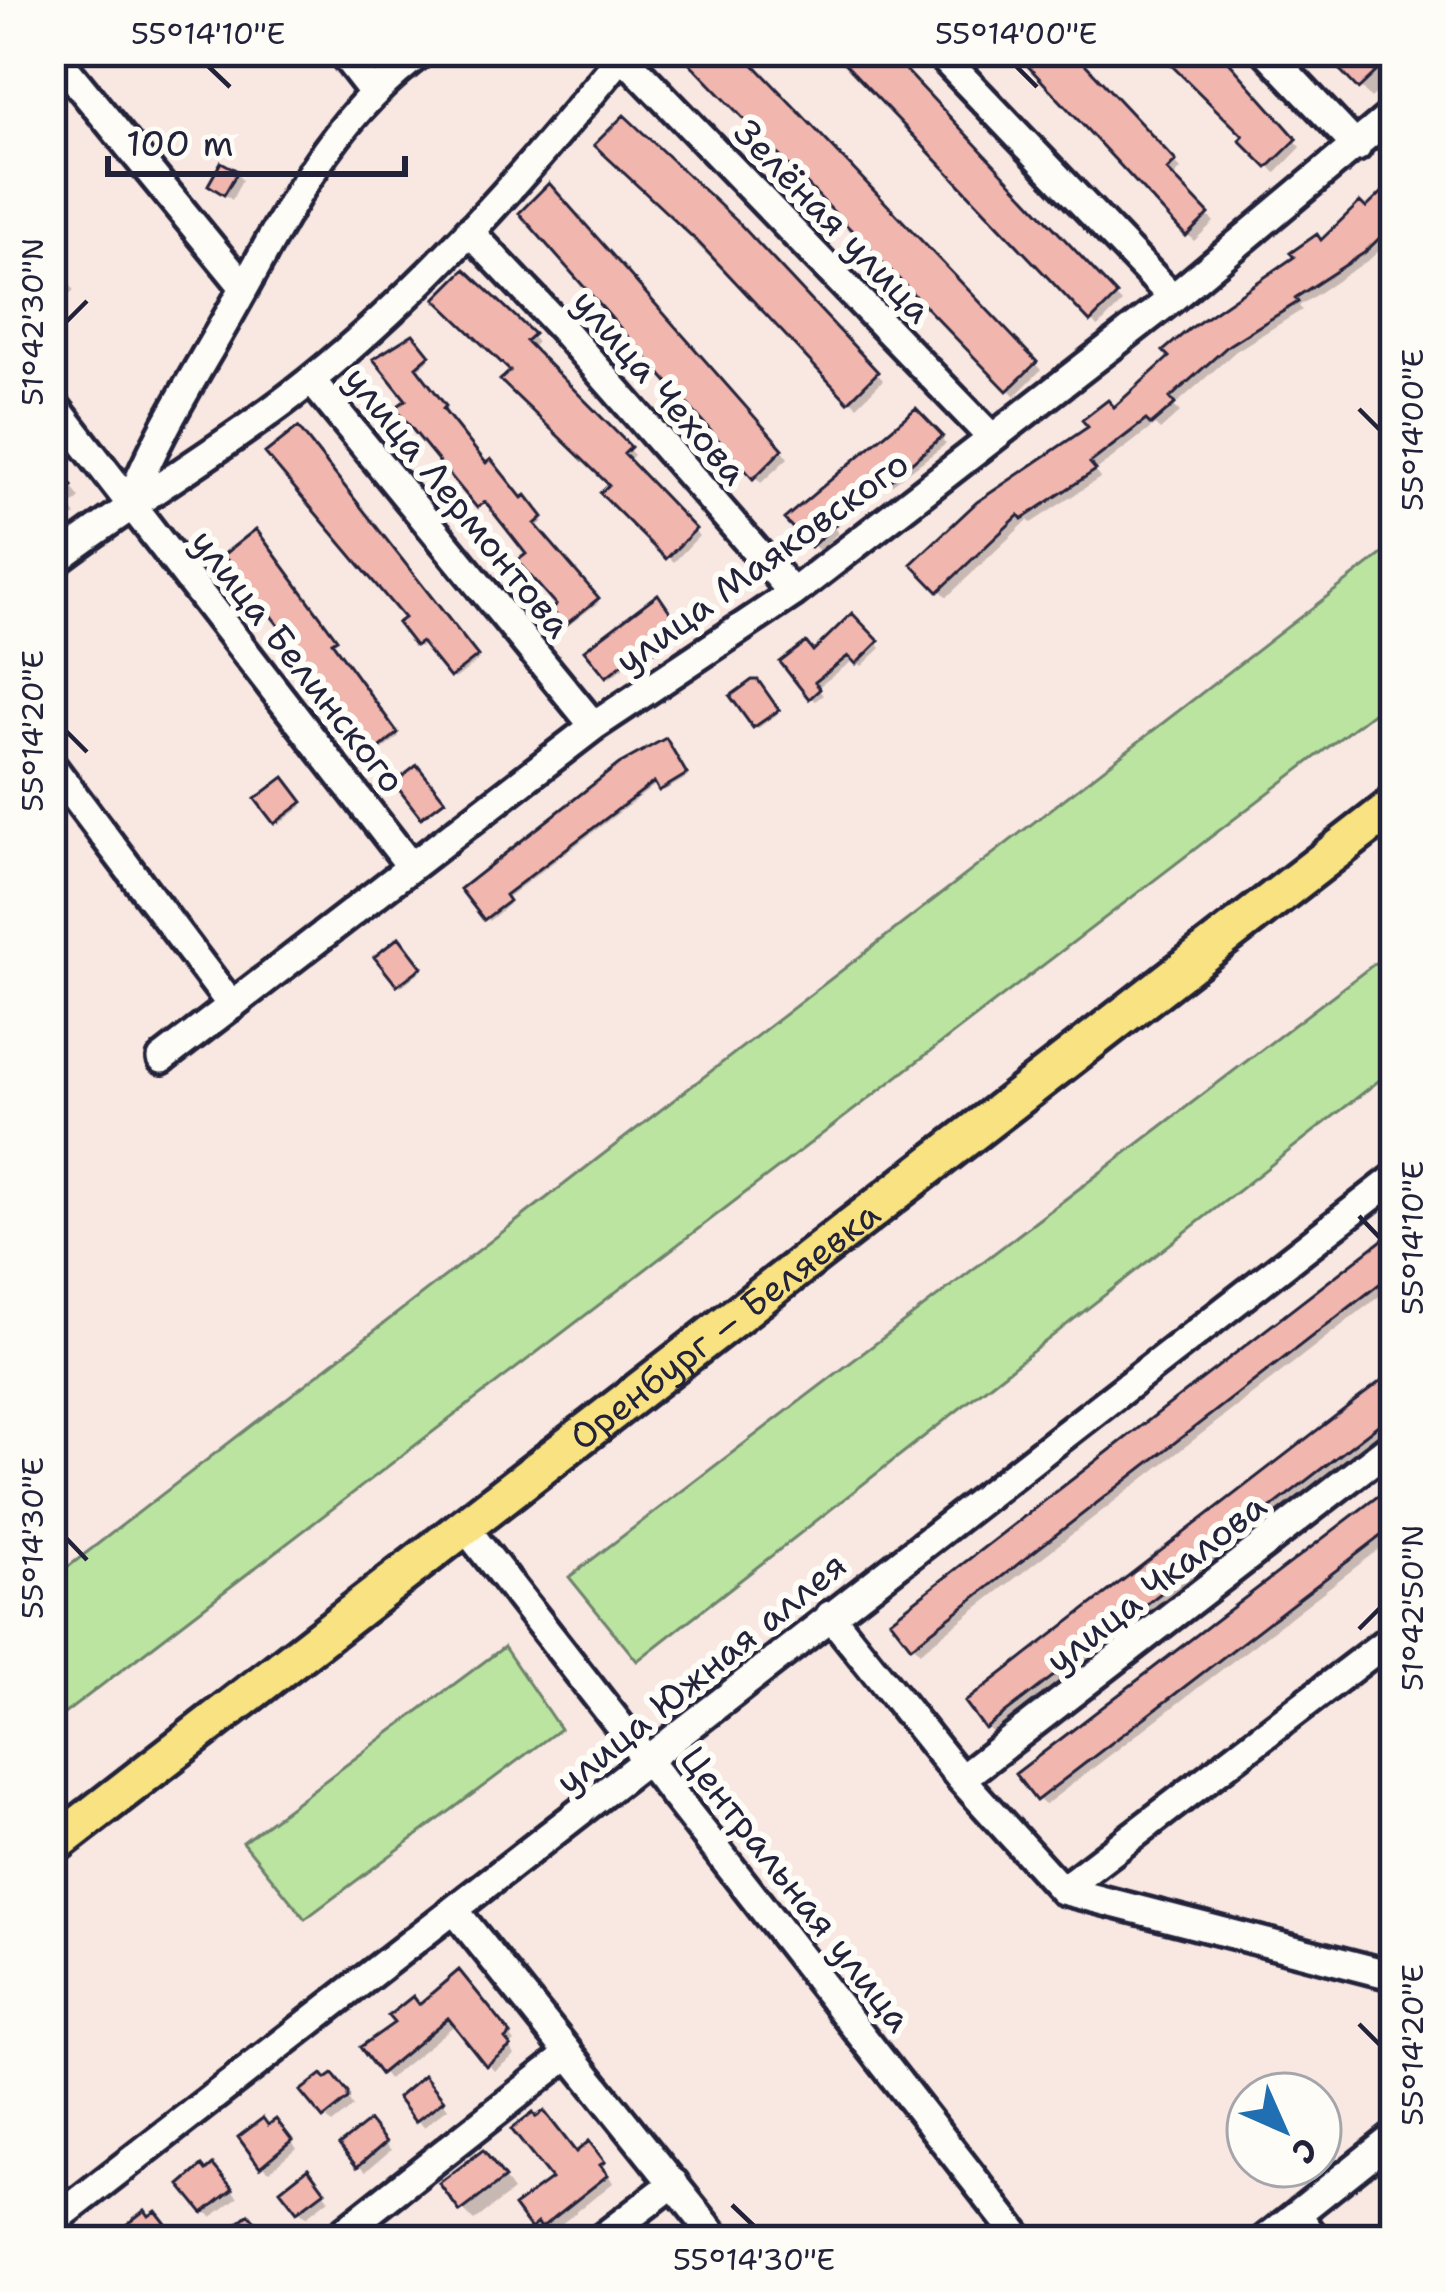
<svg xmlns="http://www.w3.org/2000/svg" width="1446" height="2292" font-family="'Shantell Sans',sans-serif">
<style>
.green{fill:#bbe4a0;stroke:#6e836e;stroke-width:3}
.shadow{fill:#0003}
.building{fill:#f1b6ae;stroke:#22223b;stroke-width:3}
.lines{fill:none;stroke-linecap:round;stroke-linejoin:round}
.minor-casing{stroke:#22223b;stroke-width:36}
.major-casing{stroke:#22223b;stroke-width:45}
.minor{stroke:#fdfcf7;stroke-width:27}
.major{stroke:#f8e281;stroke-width:36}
.ticks{fill:none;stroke:#22223b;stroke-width:4.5}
.labels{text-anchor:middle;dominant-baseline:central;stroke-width:12;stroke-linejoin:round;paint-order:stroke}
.street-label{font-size:36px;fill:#22223b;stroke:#fdfcf7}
.neatline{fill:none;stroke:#22223b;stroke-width:4.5}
.ticks-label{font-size:30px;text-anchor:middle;fill:#22223b}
</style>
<rect width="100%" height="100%" fill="#f9e7e1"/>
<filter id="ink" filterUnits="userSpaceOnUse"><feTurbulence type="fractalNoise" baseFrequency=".00833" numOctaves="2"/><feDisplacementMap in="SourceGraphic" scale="24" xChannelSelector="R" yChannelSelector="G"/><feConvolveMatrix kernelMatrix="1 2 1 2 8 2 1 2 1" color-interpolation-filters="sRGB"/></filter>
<g filter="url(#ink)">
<path class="green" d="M1395 544V696L51 1724V1580Z
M1395 948V1068L637 1661 569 1577Z
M504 1647 560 1729 305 1919 243 1842Z"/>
<path class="shadow" d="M682 51H733L1041 370 1015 396Z
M838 51H881L1122 303 1098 327Z
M1016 51H1069L1181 169 1172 179 1214 222 1194 241Z
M1165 51H1212L1301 147 1276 173Z
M1337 51H1395V75L1371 98 1331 56Z
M598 145 745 234 883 380 857 406Z
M236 173 242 180 232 200 211 185Z
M1395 186V236L1370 259 1299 306 1302 310 1236 351 1174 406 1180 412 1160 430 1155 425 1095 471 1100 478 1031 523 1028 520 947 597 915 564Z
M549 187 788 458 761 483 523 213Z
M51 252 74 291 51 309Z
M465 273 537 342 530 349 634 455 628 461 699 536 674 562 604 493 613 485 515 371Z
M413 338 430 359 416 371 447 410 443 413 486 466 544 521 535 528 599 602 568 626 555 610 561 605 530 554 489 502 479 506 377 360Z
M916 412 946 444 834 528 838 533 819 551 789 519Z
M298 431 479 660 455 679 425 642 420 647 401 624 408 618Z
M51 462 80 498 70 507 76 515 59 528 51 520Z
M258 536 399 737 374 756 325 679Z
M658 598 680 629 668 636 672 643 658 653 652 645 610 678 588 650Z
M852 617 881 648 862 666 855 659 817 688 823 695 815 701 811 697 813 655Z
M758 684 779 713 757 729 734 697Z
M668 744 688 777 664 791 658 783 505 899 509 904 489 921 464 890Z
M284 781 303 806 279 824 259 800Z
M399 941 422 970 402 986 378 957Z
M1395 1234V1284L920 1652 913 1645Z
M1395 1373V1424L994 1734 987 1727Z
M1395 1487V1537L1045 1805 1038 1799Z
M466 1981 515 2042 509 2047 515 2055 494 2071 456 2024 388 2079 365 2048Z
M339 2084 353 2107 332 2124 325 2117Z
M431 2086 448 2108 424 2127 417 2120Z
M369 2125 391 2150 366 2171 359 2165Z
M269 2128 282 2130 296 2148 269 2171 262 2165Z
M595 2152 613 2183 550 2233 546 2229 540 2233 533 2227 555 2179 576 2155Z
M494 2165 513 2191 474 2221 463 2210Z
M206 2174 220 2176 238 2197 212 2217 205 2211Z
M314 2179 329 2199 306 2217 299 2210Z
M1395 2228V2241H1378Z
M485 2232 493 2241H472Z
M668 2233 677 2241H658Z"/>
<path class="building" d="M678 51H741L1037 362 1007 391Z
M833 51H888L1117 295 1090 322Z
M1014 51H1073L1176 161 1167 170 1209 214 1186 236Z
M1157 51H1219L1297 139 1267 168 1239 140 1243 136Z
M1322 51H1395V54L1358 89Z
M624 115 739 223 878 372 848 402 699 243 594 145Z
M221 162 238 171 224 195 208 185Z
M1395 180V223L1364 253 1295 298 1298 302 1229 345 1170 398 1175 404 1151 425 1146 420 1090 463 1096 470 1022 519 1019 515 938 592 911 564 977 502 1088 427 1082 420 1108 400 1114 407 1169 357 1163 351 1188 330 1294 257 1290 253 1317 234 1321 240 1360 202 1366 208Z
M549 183 783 449 753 479 519 213Z
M465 269 534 334 526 341 631 447 624 454 696 529 666 559 600 493 609 485 500 380 510 371 435 299Z
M413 334 430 355 416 367 446 406 443 409 486 463 491 459 522 498 526 495 543 517 535 524 599 598 564 626 551 609 556 605 517 561 526 554 485 502 477 508 395 408 406 400 373 359Z
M916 408 943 436 879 490 875 486 831 521 835 525 811 547 784 519Z
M298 427 478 656 450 678 421 642 415 646 397 623 404 618 265 453Z
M51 460 72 486 51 503Z
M256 529 337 639 332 642 398 733 370 756 317 682 321 679 223 555Z
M658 594 679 625 668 633 672 639 653 652 648 644 606 677 584 650Z
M852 613 879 641 856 664 848 656 815 682 820 689 809 699 780 662 806 642 813 651Z
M752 680H758L779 710 753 728 730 696Z
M666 738 687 774 659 791 654 782 505 895 509 901 484 920 460 889 619 764Z
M417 765 445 800 421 818 394 783Z
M284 777 303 802 274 824 255 799Z
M399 937 422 967 397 986 374 957Z
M1395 1230V1272L911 1647 890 1620Z
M1395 1370V1412L985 1729 965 1702Z
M1395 1483V1525L1036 1801 1015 1774Z
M459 1970 511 2034 505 2039 511 2046 486 2066 448 2018 380 2074 360 2047 394 2023 388 2016 413 1996 419 2004Z
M322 2074 326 2079 333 2074 348 2093V2099L323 2119 300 2091Z
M424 2075 444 2100 415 2122 397 2098Z
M544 2111 576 2152 589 2141 605 2162 600 2165 608 2175 541 2228 538 2223 531 2229 514 2206 551 2179 511 2129 533 2112 536 2117Z
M263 2118 268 2125 276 2119 292 2140 260 2167 238 2137Z
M369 2121 386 2142 357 2167 339 2145Z
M483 2150 505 2178 460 2212 439 2183Z
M213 2165 233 2189 203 2213 180 2185 202 2166 206 2171Z
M308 2168 325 2191 297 2212 280 2190Z
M145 2210 149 2216 156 2211 174 2234 164 2241H131L122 2228Z
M249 2214 271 2241H217Z
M390 2223 403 2241H366Z"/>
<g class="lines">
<g class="minor-casing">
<path id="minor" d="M51 51 244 287
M341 51 373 92
M937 51 1173 298
M1266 51 1357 147
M623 56 991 437
M469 231 564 331 793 593
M311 380 594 726
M51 401 409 864
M130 502C156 436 194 377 229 315 285 217 328 120 423 51
M51 564C135 499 229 446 311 380 428 286 532 167 626 51
M51 765 232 1006
M162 1059 594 726 793 593 1173 298 1395 112
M464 1526 1022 2241
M830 1615 961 1779 1062 1890 1395 1976
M961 1779 1395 1443
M1062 1890 1395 1635
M456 1912 719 2241
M1297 2215 1317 2241
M51 2223 1395 1178
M332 2241 568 2055
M598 2241 674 2183
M1263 2241 1395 2136"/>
</g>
<g class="major-casing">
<g id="major">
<path id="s1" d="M51 1847 1395 805"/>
</g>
</g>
<use href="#minor" class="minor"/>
<use href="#major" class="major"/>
</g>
</g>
<path class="ticks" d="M208 66 230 87M1016 66 1037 87M66 322 87 301M1359 409 1380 430M66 731 87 752M1359 1216 1380 1238M66 1538 87 1560M1359 1629 1380 1608M1359 2024 1380 2045M732 2205 754 2226"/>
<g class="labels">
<g class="street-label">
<text transform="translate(833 221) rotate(46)">Зелёная улица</text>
<text transform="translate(660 387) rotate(49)">улица Чехова</text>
<text transform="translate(458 502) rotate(51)">улица Лермонтова</text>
<text transform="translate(762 562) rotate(-36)">улица Маяковского</text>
<text transform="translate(298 661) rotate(52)">улица Белинского</text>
<text stroke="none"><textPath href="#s1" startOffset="852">Оренбург – Беляевка</textPath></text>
<text transform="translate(1156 1583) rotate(-38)">улица Чкалова</text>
<text transform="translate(701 1673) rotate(-39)">улица Южная аллея</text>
<text transform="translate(796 1889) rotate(52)">Центральная улица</text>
</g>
</g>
<rect width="1446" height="2292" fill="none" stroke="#fdfcf7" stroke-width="132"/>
<g transform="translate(1284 2130) rotate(135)"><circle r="57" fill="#fdfcf7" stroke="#a5a5ac" stroke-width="3"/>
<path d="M0-9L21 45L0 30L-21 45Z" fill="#1f6fb2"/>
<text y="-18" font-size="33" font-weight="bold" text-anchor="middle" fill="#22223b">С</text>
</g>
<path d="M108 156v18h297v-18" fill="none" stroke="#22223b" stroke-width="6"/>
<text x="126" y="156" font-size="36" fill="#22223b" stroke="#fdfcf7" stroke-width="9" paint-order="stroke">100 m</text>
<rect x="66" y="66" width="1314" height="2160" class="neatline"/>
<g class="ticks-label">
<text x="208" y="44">55°14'10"E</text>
<text x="1016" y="44">55°14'00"E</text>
<text transform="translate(33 322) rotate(-90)" y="10">51°42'30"N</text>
<text transform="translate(1413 430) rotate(-90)" y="10">55°14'00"E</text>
<text transform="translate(33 731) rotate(-90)" y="10">55°14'20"E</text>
<text transform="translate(1413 1238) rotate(-90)" y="10">55°14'10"E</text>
<text transform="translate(33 1538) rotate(-90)" y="10">55°14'30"E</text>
<text transform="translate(1413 1608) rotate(-90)" y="10">51°42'50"N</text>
<text transform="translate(1413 2045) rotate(-90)" y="10">55°14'20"E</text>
<text x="754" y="2270">55°14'30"E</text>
</g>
</svg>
